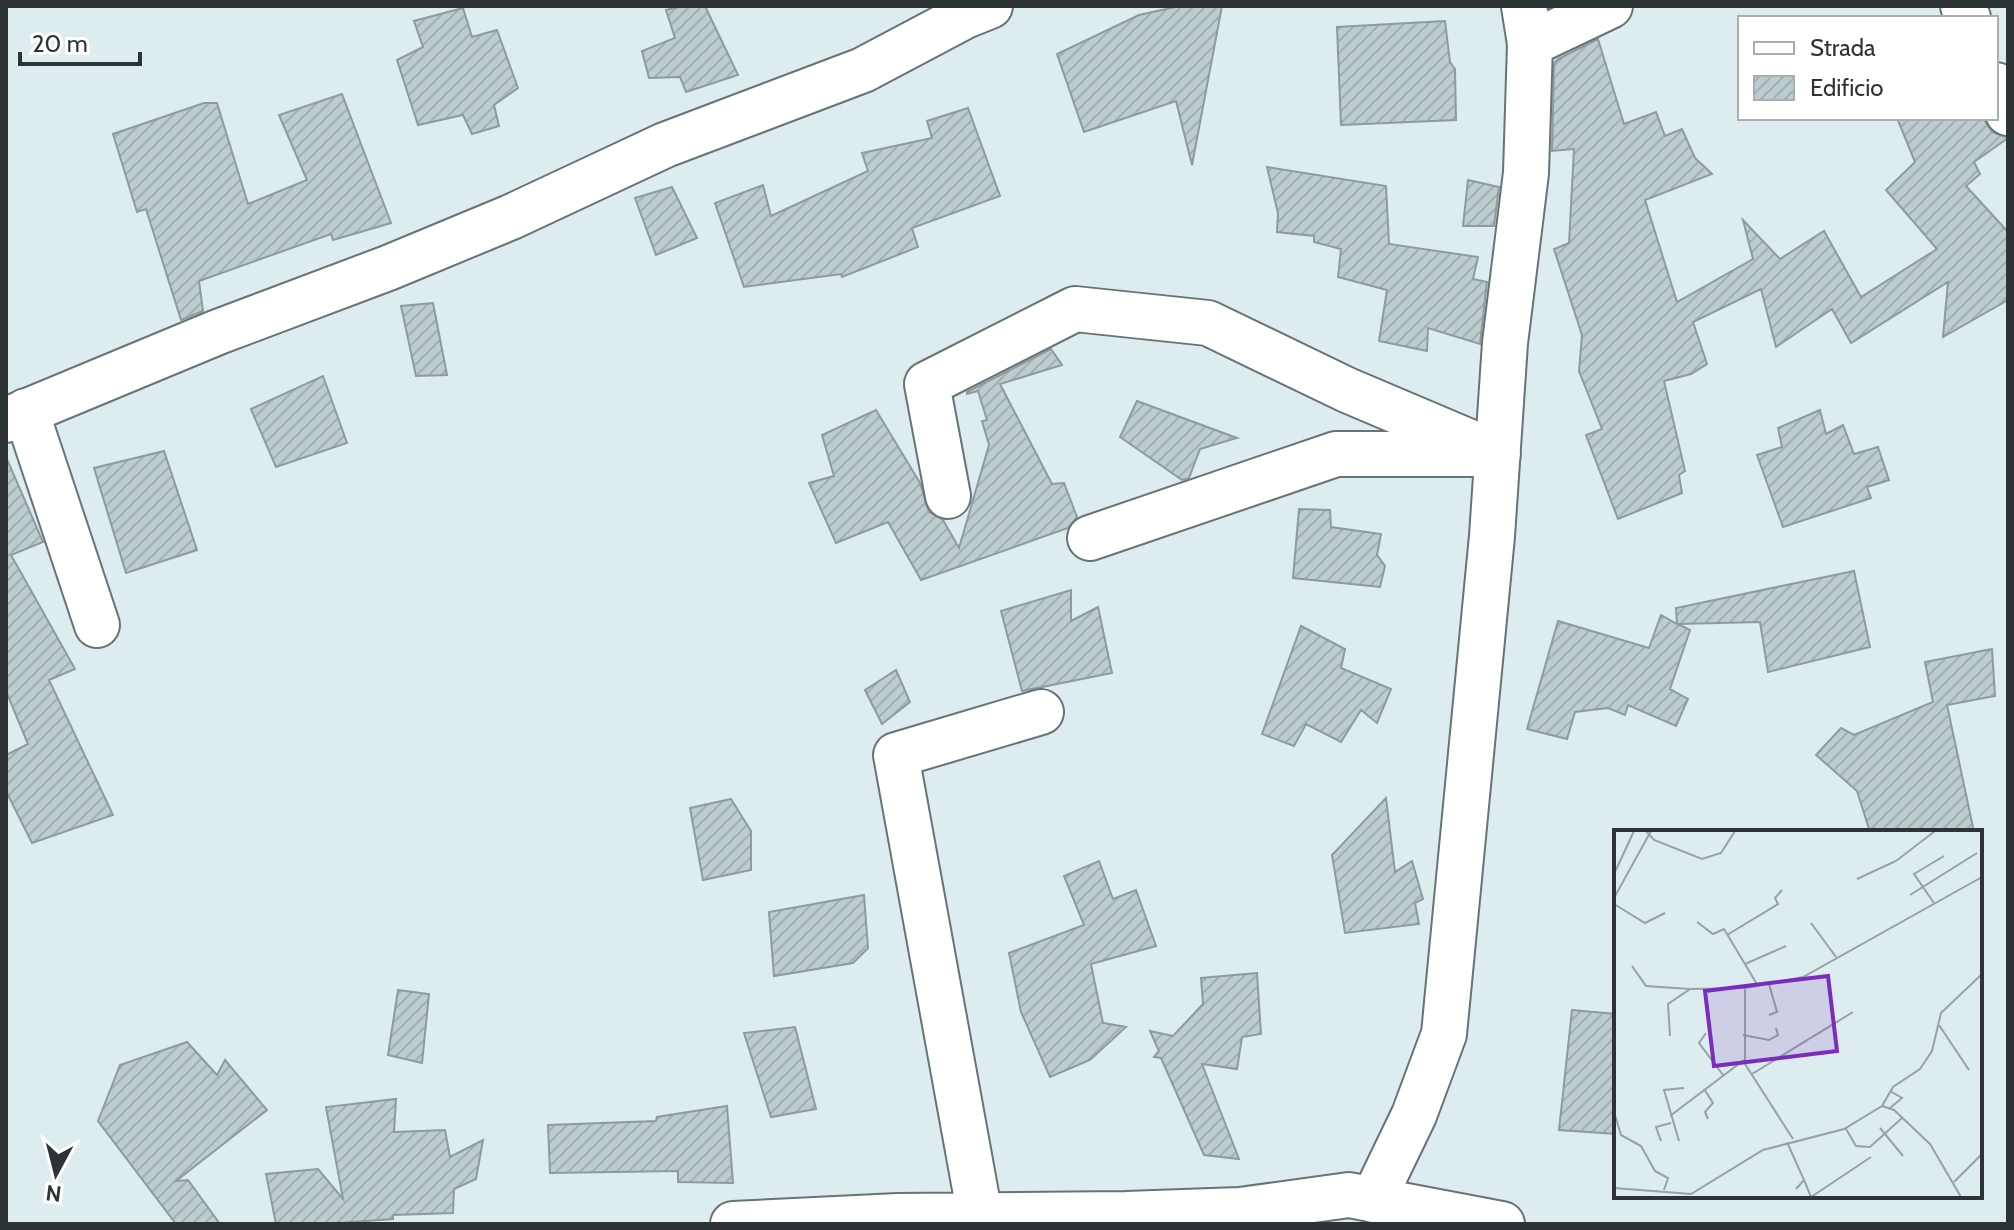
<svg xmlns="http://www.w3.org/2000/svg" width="2014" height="1230" font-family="Cabin,sans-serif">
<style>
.building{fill:url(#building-hatch);stroke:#8d9b9f;stroke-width:2}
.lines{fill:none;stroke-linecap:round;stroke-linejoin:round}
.minor-casing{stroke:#667377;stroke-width:48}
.minor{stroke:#fff;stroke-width:44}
.inset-road{fill:none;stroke:#96a2a5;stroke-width:2}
.view{fill:#7b2cbf;fill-opacity:0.15;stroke:#7b2cbf;stroke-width:4}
.inset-edge{fill:none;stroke:#2e3436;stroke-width:4}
</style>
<defs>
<pattern id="building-hatch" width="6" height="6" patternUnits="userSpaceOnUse" patternTransform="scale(2)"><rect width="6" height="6" fill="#bccccf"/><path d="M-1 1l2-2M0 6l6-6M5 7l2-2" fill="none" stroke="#a2b0b2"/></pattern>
</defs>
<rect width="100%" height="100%" fill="#dcecef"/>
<path class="building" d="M683 6H705L738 75 686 92 680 77 649 78 642 51 675 38 666 10Z
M1180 6H1222L1192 165 1176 101 1084 132 1057 54 1139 15Z
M463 8 472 37 497 30 518 88 494 105 499 126 472 134 463 115 418 125 397 60 423 47 414 21Z
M1445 21 1450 62 1455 69 1456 120 1341 125 1337 27Z
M1598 39 1624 124 1656 112 1665 136 1682 129 1695 158 1712 174 1645 200 1677 302 1753 259 1743 220 1780 259 1824 231 1861 297 1937 249 1886 190 1915 162 1897 118H1983L1992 132 2008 138 1974 162 1980 174 1966 186 2008 232V300L1943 337 1948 282 1851 343 1832 309 1776 347 1761 289 1693 322 1707 364 1691 374 1664 381 1685 471 1679 475 1682 493 1618 519 1586 435 1602 429 1579 371 1582 335 1554 249 1569 243 1574 149 1552 151 1554 63 1558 59Z
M342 94 391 223 333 240 331 234 199 281 203 311 181 320 146 209 137 212 113 134 204 103H217L248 204 307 180 279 115Z
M968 108 1000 196 912 228 918 247 842 277 841 274 744 287 715 203 763 185 771 216 868 171 862 153 932 138 927 121Z
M1267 167 1386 186 1389 244 1478 257 1473 279 1487 282 1480 344 1428 328 1427 351 1379 341 1387 290 1338 277 1341 249 1314 242V236L1277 232 1278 213Z
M1468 180 1499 187 1494 226H1463Z
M672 187 697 238 656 255 635 198Z
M433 303 447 375 416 376 401 306Z
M1051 349 1062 365 1000 384 1052 484 1064 483 1077 517 1068 528 921 580 888 522 836 543 809 483 834 476 822 435 876 410 920 483 929 512 943 520 959 548 989 445 982 421 987 420 978 391 967 394V392Z
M323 376 347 443 276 467 251 409Z
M1137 401 1237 438 1200 449 1189 478 1182 480 1120 437Z
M1820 410 1826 434 1843 425 1854 454 1878 447 1889 480 1867 487 1871 498 1783 527 1757 455 1782 447 1778 428Z
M164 451 197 550 126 573 94 468Z
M6 457 43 542 11 555 75 669 49 680 113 815 32 843 6 791V755L28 744 6 691Z
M1299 509 1330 510 1331 527 1381 534 1377 555 1385 566 1380 587 1293 578Z
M1854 571 1870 647 1768 672 1760 622 1678 624 1690 630 1670 689 1688 699 1676 726 1628 705 1625 715 1608 708 1575 712 1567 739 1527 729 1558 621 1649 648 1661 615 1677 624 1676 608Z
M1071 590V621L1098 607 1112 673 1022 691 1001 611Z
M1301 626 1345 649 1341 668 1391 689 1377 723 1361 710 1341 742 1306 724 1294 746 1262 734Z
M1992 649 1995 696 1947 705 1974 832H1870L1857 791 1816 755 1841 728 1854 735 1933 702 1925 662Z
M896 670 910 702 882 724 865 690Z
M1386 798 1395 872 1412 861 1423 899 1415 903 1419 924 1345 933 1332 855Z
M731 799 751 831V870L703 880 690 808Z
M1099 861 1113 899 1136 890 1156 946 1091 964 1103 1023 1126 1027 1090 1060 1050 1077 1021 1012 1009 953 1084 925 1064 876Z
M864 895 868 948 853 963 774 976 769 912Z
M1257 973 1261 1034 1242 1037 1237 1069 1202 1064 1239 1159 1204 1155 1161 1058 1154 1057 1159 1051 1150 1031 1173 1036 1203 1004 1201 978Z
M398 990 429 994 422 1063 388 1055Z
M1572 1010 1616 1014V1134L1559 1130Z
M795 1027 816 1109 771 1117 744 1033Z
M187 1042 217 1075 225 1060 267 1110 176 1181 188 1180 220 1224H176L98 1121 120 1065Z
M396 1099 394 1132 445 1130 450 1157 483 1140 476 1179 454 1189 453 1213 393 1215V1219L325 1224H276L266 1174 318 1169 343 1199 326 1107Z
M727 1106 733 1183 678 1182V1171L550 1173 548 1125 656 1121 657 1117Z"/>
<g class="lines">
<g class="minor-casing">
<path id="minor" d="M1963 6 1968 18
M1530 44 1610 6
M1996 85 2008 113
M26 411 97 625
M6 420 218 332 388 268 511 217 665 145 863 70 965 16 990 6
M948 496 927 384 1075 309 1208 323 1347 390 1498 454
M1090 538 1336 454H1479
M1373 1200 1414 1115 1444 1034 1492 536 1505 343 1526 173 1530 44 1524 6
M980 1216 896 755 1041 712
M733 1224 898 1216 1126 1214 1240 1210 1349 1195 1502 1224"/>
</g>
<use href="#minor" class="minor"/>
</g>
<g transform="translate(1614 830)">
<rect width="368" height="368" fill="#dcecef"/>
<path class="inset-road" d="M32 1 40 10 88 29 107 23 121 1M0 44 20 1M243 49 282 31 321 1M296 65 363 23M0 68 37 1M320 73 300 44 330 26M0 74 31 93 51 83M83 92 99 104 110 99 144 156M197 93 222 127M113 105 164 74 161 68 168 60M131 134 172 116M18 136 32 156 76 159 54 174 56 206M155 154 163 182 155 185M131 158V234L179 309M76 159 132 158 189 147 368 47M325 195 355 240M92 203 85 213 109 245M129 205 155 210 164 205 162 198M138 244 239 182M90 259 99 273 91 282 94 289M276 261 288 268 276 278M268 276 279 257 306 239 318 221 327 183 368 144M268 276 280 280 316 314 347 367M1 285 7 305 27 316 41 341 54 348 50 360M56 286 130 230M266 298 289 326M232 299 242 316 256 317 288 288M47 311 42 297 57 293M65 311 50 260 70 258M173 312 190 350 182 359M190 350 197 367 257 327M340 352 368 324M0 358 77 364 149 320 230 299 268 276"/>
<path class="view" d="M214 146 223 221 100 236 91 161Z"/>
<rect width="368" height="368" class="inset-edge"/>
</g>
<rect width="2014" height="1230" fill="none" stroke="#2e3436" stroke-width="16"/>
<rect x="1738" y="16" width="260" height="104" fill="#ffffff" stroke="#abaeaf" stroke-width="2"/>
<rect x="1754" y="42" width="40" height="12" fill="#ffffff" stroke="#abaeaf" stroke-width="2"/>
<text x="1810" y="56" font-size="24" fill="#2e3436">Strada</text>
<rect x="1754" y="76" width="40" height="24" fill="url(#building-hatch)" stroke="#abaeaf" stroke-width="2"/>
<text x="1810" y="96" font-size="24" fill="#2e3436">Edificio</text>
<g transform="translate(56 1174) rotate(187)" stroke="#ffffff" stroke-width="6" paint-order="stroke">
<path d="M0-6L14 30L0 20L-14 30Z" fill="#2e3436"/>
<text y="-12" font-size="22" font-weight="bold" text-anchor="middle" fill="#2e3436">N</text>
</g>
<path d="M20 52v12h120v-12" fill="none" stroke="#2e3436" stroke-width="4"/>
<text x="32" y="52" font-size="24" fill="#2e3436" stroke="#ffffff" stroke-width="6" paint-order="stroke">20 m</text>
</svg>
